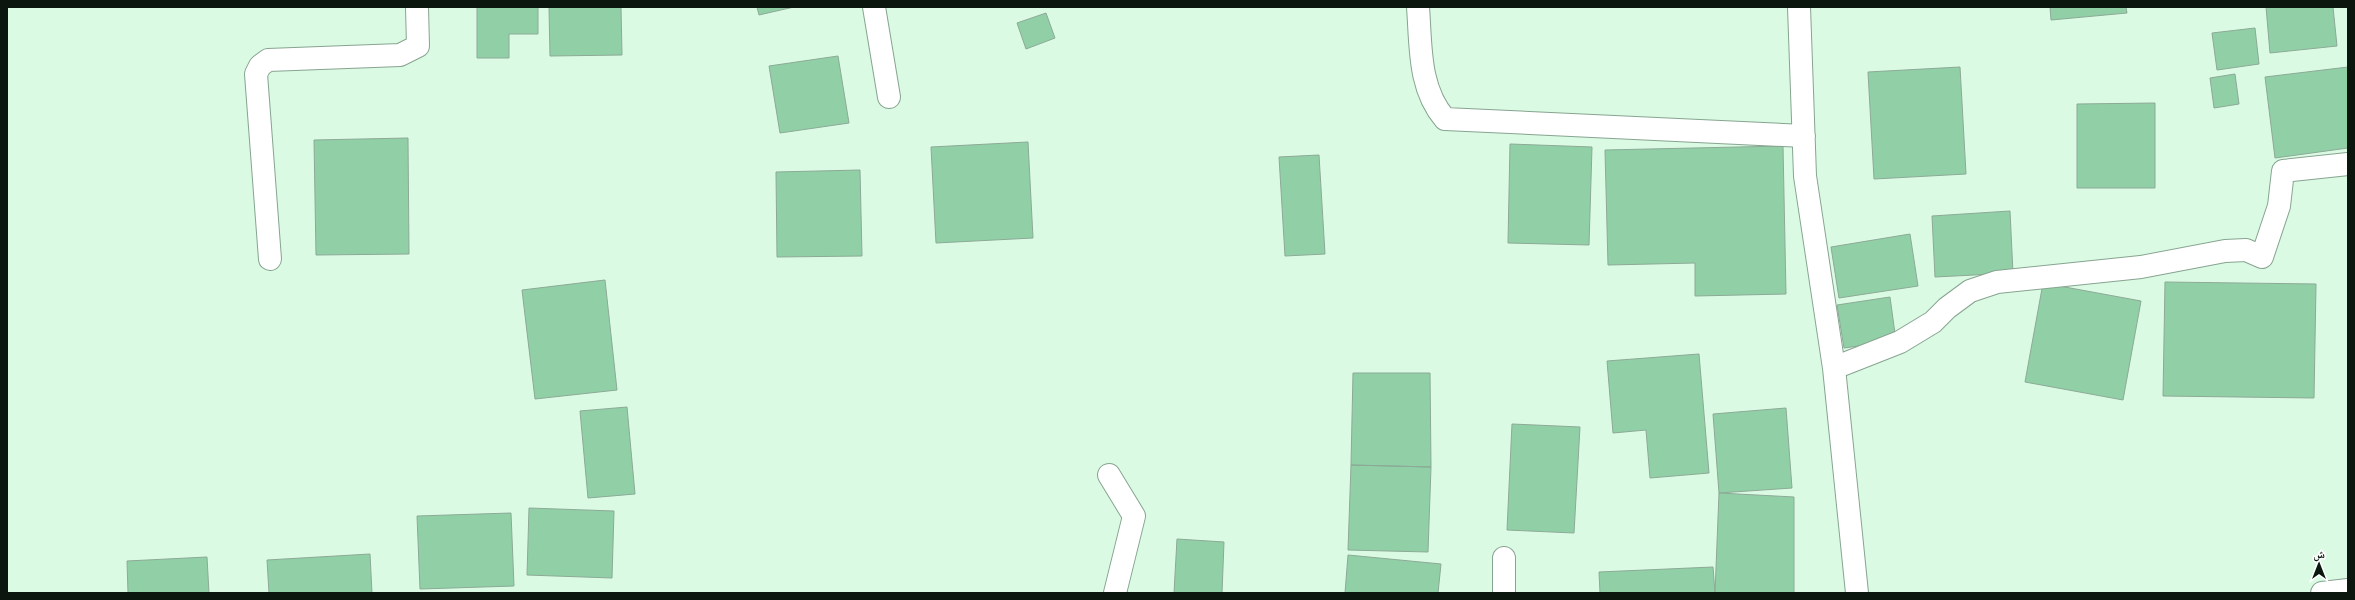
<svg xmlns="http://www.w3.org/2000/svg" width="2355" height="600" font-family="Georgia,'Noto Naskh Arabic',serif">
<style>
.building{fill:#91d0a7;stroke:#8caa96}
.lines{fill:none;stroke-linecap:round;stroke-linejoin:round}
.street-casing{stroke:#87a490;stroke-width:24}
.street{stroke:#fff;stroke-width:22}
</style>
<rect width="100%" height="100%" fill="#dafae4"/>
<path class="building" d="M477 7H538V34H509V58H477Z
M549 7H621L622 55 550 56Z
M757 7H794L759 15Z
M2050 7H2126L2127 13 2051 20Z
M2266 7H2333L2337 46 2270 53Z
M1046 13 1055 38 1026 49 1017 23Z
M2255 28 2259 64 2217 70 2212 33Z
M838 56 849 123 780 133 769 66Z
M1960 67 1966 174 1874 179 1868 72Z
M2348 67V148L2275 158 2265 77Z
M2235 74 2239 104 2214 108 2210 78Z
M2155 103V188H2077V104Z
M408 138 409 254 316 255 314 140Z
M1028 142 1033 238 936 243 931 147Z
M1510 144 1592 147 1589 245 1508 243Z
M1783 146 1786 294 1695 296V263L1608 265 1605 150Z
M1319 155 1325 254 1285 256 1279 157Z
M860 170 862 256 777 257 776 172Z
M2010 211 2013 273 1935 277 1932 216Z
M1910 234 1918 286 1839 298 1831 247Z
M605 280 617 390 535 399 522 290Z
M2165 282 2316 284 2314 398 2163 396Z
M2043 283 2141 301 2123 400 2025 382Z
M1890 297 1896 341 1844 348 1837 305Z
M1699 354 1709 473 1650 478 1646 430 1613 433 1607 361Z
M1353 373H1430L1431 467 1351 465Z
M627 407 635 494 588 498 580 411Z
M1786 408 1792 488 1719 493 1713 414Z
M1512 424 1580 427 1574 533 1507 530Z
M1351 465 1431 467 1428 552 1348 550Z
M1719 493 1794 497V593H1715Z
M529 508 614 511 612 578 527 575Z
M511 513 514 586 420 589 417 516Z
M1177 539 1224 542 1222 593H1174Z
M370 554 372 593H269L267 560Z
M1348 555 1441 564 1438 593H1345Z
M207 557 209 593H128L127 561Z
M1713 567 1715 593H1600L1599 572Z"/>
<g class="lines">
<g class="street-casing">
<path id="street" d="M874 7 889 97
M1418 7C1421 45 1418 88 1445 119L1804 136
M1799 7 1805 176 1834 368 1857 593
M270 259 256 74 260 66 268 60 400 55 418 46 417 7
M1834 368 1900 342 1933 322 1947 308 1970 291 1997 282 2141 267 2225 251 2246 250 2262 257 2279 206 2283 171 2348 164
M1109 475 1134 516 1115 593
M1504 593V558
M2322 593 2348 590"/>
</g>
<use href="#street" class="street"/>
</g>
<rect width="2355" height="600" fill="none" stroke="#0a160e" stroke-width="16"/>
<g transform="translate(2319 564)" stroke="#ffffff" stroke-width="3" paint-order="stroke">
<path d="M0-3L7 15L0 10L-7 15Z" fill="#0a160e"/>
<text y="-6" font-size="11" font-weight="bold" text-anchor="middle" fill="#0a160e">ش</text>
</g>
</svg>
